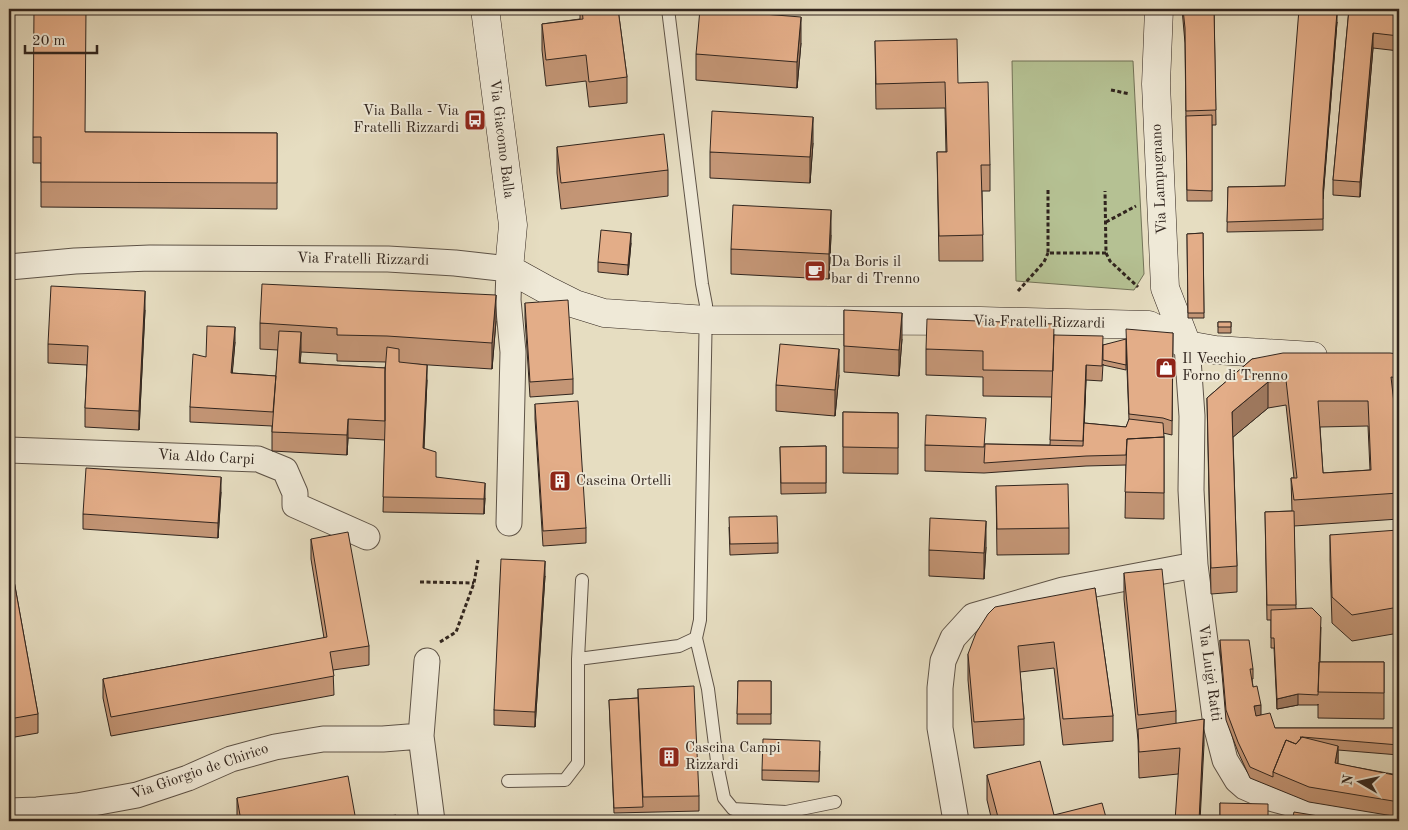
<svg xmlns="http://www.w3.org/2000/svg" width="1408" height="830" font-family="'Old Standard TT',serif">
<style>
.green{fill:#b5c193;stroke:#737358}
.lines{fill:none;stroke-linecap:round;stroke-linejoin:round}
.lane-casing{stroke:#5e5347;stroke-width:14}
.street-casing{stroke:#5e5347;stroke-width:27}
.secondary-casing{stroke:#31251e;stroke-width:29}
.path{stroke:#31251e;stroke-width:3;stroke-dasharray:4 2.5;stroke-linecap:butt}
.lane{stroke:#efe9d7;stroke-width:12}
.street{stroke:#efe9d7;stroke-width:25}
.secondary{stroke:#efe9d7;stroke-width:28}
.wall{fill:#c39575;stroke:#31251e;fill-rule:evenodd}
.shaded-wall{fill:#9f795f;stroke:#31251e}
.building{fill:#e3ad88;stroke:#31251e;fill-rule:evenodd}
.labels{text-anchor:middle;dominant-baseline:central;stroke-width:4;stroke-linejoin:round;paint-order:stroke}
.poi-label{font-size:15px;fill:#31251e;stroke:#efe9d7;text-anchor:start}
.street-label{font-size:15px;fill:#31251e;stroke:#efe9d7}
</style>
<rect width="100%" height="100%" fill="#e6ddc1"/>
<filter id="stains"><feTurbulence type="fractalNoise" baseFrequency=".004" numOctaves="4"/><feColorMatrix values="0 0 0 0 .2 0 0 0 0 .09 0 0 0 0 .02 0 0 0 .5 -.17"/></filter>
<radialGradient id="worn" r=".72"><stop offset=".6" stop-color="#630" stop-opacity="0"/><stop offset="1" stop-color="#630" stop-opacity=".3"/></radialGradient>
<path class="green" d="M1012 61H1133L1144 274 1134 290 1016 281Z"/>
<g class="lines">
<g class="lane-casing">
<path id="lane" d="M696 638 708 689 718 769 724 798 733 809 786 812 835 802
M578 659 582 580
M508 781 565 780 578 763V659L679 646 696 638 700 620 706 305 702 284 668 9"/>
</g>
<g class="street-casing">
<path id="street" d="M9 267 75 261 150 258 388 259 455 263 509 269 508 300 513 352 509 523
M1187 345 1192 416 1191 490 1195 565 1216 725 1225 760 1237 780 1245 787 1270 798 1307 808 1376 821
M9 450 258 459 285 470 295 493V505L367 537
M427 661 421 736 432 821
M9 811 37 810 77 806 137 795 188 778 231 759 275 747 323 739H383L421 736
M956 821 940 728V688L943 661 953 638 973 616 1063 590 1195 565"/>
</g>
<g class="secondary-casing">
<path id="secondary" d="M485 9 513 225 509 269 547 290 575 304 604 313 707 320 981 321 1149 325 1187 345 1215 350 1313 356
M1159 9 1156 84 1165 288 1187 345"/>
</g>
<path class="path" d="M1111 90 1130 94
M1048 190V253H1106L1105 191
M1106 222 1136 206
M1106 253 1110 261 1138 287
M1018 291 1044 262 1048 253
M420 582 474 583
M440 642 456 632 474 583 478 560"/>
<use href="#lane" class="lane"/>
<use href="#street" class="street"/>
<use href="#secondary" class="secondary"/>
</g>
<path class="wall" d="M580 9H618L627 77V103L589 107 586 81 546 86 542 50V24L580 19Z
M1182 9H1214L1216 125H1212V201H1187L1185 43Z
M1349 9H1399V51L1373 48 1360 197 1333 195V180Z
M1337 22 1323 197V230L1227 232 1228 187 1285 186Z
M875 41 958 83 990 165V191H982L983 261H939L937 152H946L945 108 876 109Z
M801 43 797 88 696 80V54Z
M85 132 277 133V209L41 207V163H33V137Z
M813 143 810 183 710 178V152Z
M557 147 668 170V196L561 209 557 173Z
M1203 233 1204 318H1188L1187 234Z
M831 235 829 279 731 274V249Z
M631 243 628 275 598 272V262Z
M525 303 573 379V394L530 397 525 318Z
M145 310 139 430 85 427V408L87 365 48 363V344Z
M844 310 902 339 899 376 844 372Z
M496 321 492 369 414 364 427 380 424 449 436 477 485 498 484 514 383 512 385 440 348 438 347 455 272 451V426L190 422V407L206 357 235 342 232 373 276 376 278 350 260 349V323ZM301 352 337 354V361L386 362 385 368 300 363Z
M1218 322H1231V333H1218Z
M1173 333 1172 435 1163 433 1164 437V519L1125 518 1126 465 1086 466 984 473 925 471V445L986 444 1050 445 1052 397 983 396V377L926 375V349L1054 335 1103 345ZM1126 344 1129 420 1126 427 1084 423 1086 380 1102 381 1103 364V365L1126 370Z
M1399 354V404L1394 403 1399 447V519L1294 526 1296 609 1321 627 1320 662H1384V719L1318 718V704V705H1298L1277 709 1274 648H1271V620H1267L1265 512 1292 511 1291 478H1294L1286 405 1268 408 1233 437 1237 566V592L1211 594 1207 398 1252 359ZM1368 426 1370 470 1323 473 1320 427Z
M839 375 835 416 776 411V385Z
M535 404 586 528V543L543 546 535 419Z
M843 412 898 413V474L843 473Z
M826 446V493L781 494 780 447Z
M996 486 1069 528V554L997 555Z
M221 492 218 538 83 529V514Z
M729 527 778 543V553L730 555Z
M1330 535 1399 540V633L1352 641 1332 623 1330 560Z
M311 539 369 646V665L333 670 334 695 111 736 103 698V679L324 638 311 559Z
M986 547 984 579 929 576V550Z
M9 553 38 714V733L9 738Z
M1124 573 1176 711V723L1204 745 1178 774 1139 778 1138 740 1124 599Z
M545 576 535 727 494 725V710Z
M1095 588 1113 716V741L1063 745 1054 668 1020 672 1024 719V745L974 748 968 680V654Z
M1220 640 1253 669V679H1252L1253 687 1261 715 1275 728H1399V817L1309 802 1250 778 1238 752 1226 720 1220 650ZM1338 750 1399 755 1398 775 1338 764Z
M738 681H771V724H737Z
M638 689 699 796V811L614 813 609 700 638 698Z
M820 751 819 782 762 780V770Z
M987 775 1054 815 1107 821H992L987 800Z
M237 798 356 821H237Z
M1220 803 1268 821H1220Z"/>
<path class="shaded-wall" d="M1337 12V22L1323 199V189Z
M801 17V43L797 88V62Z
M1373 33V48L1360 197V182Z
M813 117V143L810 183V157Z
M831 210V235L829 279V254Z
M631 233V243L628 275V265Z
M145 291V310L139 430V411Z
M496 295V321L492 369V343Z
M902 313V339L899 376V350Z
M235 327V342L231 388V373Z
M301 332V351L299 382V363Z
M839 349V375L835 416V390Z
M427 365V380L423 463V448Z
M1086 365V380L1083 456Z
M1268 382V408L1232 438V412Z
M348 419V438L347 455V435Z
M221 477V492L218 538V523Z
M485 483V498L484 514V499Z
M986 521V547L984 579V553Z
M545 561V576L535 727V712Z
M1298 694V705L1277 709V699Z
M1261 705V715L1254 717V706Z
M1204 719V745L1200 821H1199Z
M1338 746V761L1335 778V763Z"/>
<path class="building" d="M34 9H86L85 132 277 133V183L41 182V137H33Z
M582 9H618L627 77 589 82 586 55 546 60 542 24 583 19Z
M700 9 801 17 797 62 696 54Z
M1183 9H1214L1216 110 1186 111 1185 28Z
M1299 9 1337 12 1323 189V219L1227 222 1228 187 1285 186Z
M1349 9H1399V36L1373 33 1360 182 1333 180Z
M957 39 958 83 988 82 990 165H981L983 235 939 236 937 152H947L945 82 876 84 875 41Z
M712 111 813 117 810 157 710 152Z
M1212 115V191L1187 190 1186 116Z
M664 134 668 170 561 183 557 147Z
M733 205 831 210 829 254 731 249Z
M601 230 631 233 628 265 598 262Z
M1203 233 1204 313H1188L1187 234Z
M262 284 496 295 492 343 387 336 337 335V328L260 323Z
M51 286 145 291 139 411 85 408 88 346 48 344Z
M568 300 573 379 530 382 525 303Z
M844 310 902 313 899 350 844 346Z
M927 319 1054 324 1053 371 983 370V351L926 349Z
M1218 322H1231V327H1218Z
M207 326 235 327 231 373 276 376 273 412 190 407 193 354 206 357Z
M1126 329 1173 333 1172 421 1163 418 1129 414Z
M279 331 301 332 299 363 385 368V421L348 419 347 435 272 432Z
M1054 335 1103 336 1102 366 1086 365 1083 441 1050 440Z
M1126 339V365L1103 360V345Z
M780 344 839 349 835 390 776 385Z
M387 347 399 349V362L427 365 423 448 436 452V477L485 483 484 499 383 497 385 425V372Z
M1283 353H1390L1399 354V378L1391 377 1399 447V493L1294 500 1291 478H1297L1286 380 1268 382 1232 412 1237 566 1211 568 1207 398 1252 359ZM1318 401H1368L1371 470 1323 473Z
M578 401 586 528 543 531 535 404Z
M843 412 898 413V448L843 447Z
M926 415 986 418 984 447 925 445Z
M1129 419 1163 423 1164 437 1127 439 1126 455 1086 456 984 463 985 444 1083 446 1084 423 1126 427Z
M1164 437V493L1125 492 1127 439Z
M826 446V483H781L780 447Z
M86 468 221 477 218 523 83 514Z
M1068 484 1069 528 997 529 996 486Z
M1294 511 1296 605H1267L1265 512Z
M777 516 778 543 730 544 729 517Z
M930 518 986 521 984 553 929 550Z
M1398 530 1399 540V607L1352 615 1332 597 1330 535Z
M348 532 369 646 330 652 334 676 111 717 103 679 327 637 311 539Z
M9 553 38 714 9 719Z
M501 559 545 561 535 712 494 710Z
M1162 569 1176 711 1138 715 1124 573Z
M1095 588 1113 716 1063 719 1054 642 1018 646 1024 719 974 722 968 654 976 633 988 614 995 607Z
M1312 608 1321 617 1318 695 1298 694 1277 699 1274 638H1271V610Z
M1220 640H1249L1253 669H1250L1253 687 1257 686 1261 705 1254 706 1256 716 1270 713 1275 728H1399V773H1398L1399 745 1302 737H1300L1301 738 1296 744 1286 740 1273 772V777L1250 767 1238 742 1226 710Z
M1319 662H1384V693L1318 692Z
M738 681H771V714H737Z
M694 686 699 796 643 797 638 689Z
M638 698 643 807 614 808 609 700Z
M1204 719 1199 821H1175L1180 748 1139 752 1138 729Z
M1302 737 1338 746 1335 763 1399 776V802L1309 787 1273 772 1286 740 1296 744Z
M763 739 820 741 819 771 762 770Z
M1040 761 1054 815 1102 803 1107 821H999L987 775Z
M348 776 356 821H241L237 798Z
M1220 803 1268 804V821H1229V820H1220Z
M1294 812 1337 819 1336 821H1292Z
M396 815 397 821H361Z"/>
<defs>
<g id="bus-square" transform="scale(1.125)"><rect x="-9" y="-9" width="18" height="18" rx="4" fill="#8f2418" stroke="#efe9d7"/><path d="M-5-6H5V4H4V6H2V4H-2V6H-4V4H-5ZM-3.5-4V0h7V-4ZM-3.5 1.2v1.5H-2V1.2ZM2 1.2v1.5H3.5V1.2Z" fill="#fff"/></g>
<g id="cafe-square" transform="scale(1.125)"><rect x="-9" y="-9" width="18" height="18" rx="4" fill="#8f2418" stroke="#efe9d7"/><path d="M-5.5-4.5H6V0H3Q3 3.5 0 3.5H-2.5Q-5.5 3.5-5.5 0ZM3-3.2v2h1.7v-2ZM-6 4.5H4V6H-6Z" fill="#fff"/></g>
<g id="shop-square" transform="scale(1.125)"><rect x="-9" y="-9" width="18" height="18" rx="4" fill="#8f2418" stroke="#efe9d7"/><path d="M-5-2.5h2.3a2.7 3.5 0 0 1 5.4 0H5L5.5 6h-11ZM-1.5-2.5h3a1.5 2.3 0 0 0-3 0Z" fill="#fff"/></g>
<g id="building-square" transform="scale(1.125)"><rect x="-9" y="-9" width="18" height="18" rx="4" fill="#8f2418" stroke="#efe9d7"/><path d="M-4-6H4V6H1V3H-1V6H-4ZM-2.5-4.3h1.7v1.8h-1.7ZM.8-4.3h1.7v1.8H.8ZM-2.5-1h1.7V.8h-1.7ZM.8-1h1.7V.8H.8Z" fill="#fff"/></g>
</defs>
<g fill-rule="evenodd">
<use href="#bus-square" x="475" y="120"/>
<use href="#cafe-square" x="815" y="271"/>
<use href="#shop-square" x="1166" y="368"/>
<use href="#building-square" x="560" y="481"/>
<use href="#building-square" x="669" y="757"/>
</g>
<g class="labels">
<g class="poi-label">
<text x="459" y="111" text-anchor="end">Via Balla - Via<tspan x="459" dy="17">Fratelli Rizzardi</tspan></text>
<text x="831" y="262">Da Boris il<tspan x="831" dy="17">bar di Trenno</tspan></text>
<text x="1182" y="359">Il Vecchio<tspan x="1182" dy="17">Forno di Trenno</tspan></text>
<text x="576" y="481">Cascina Ortelli</text>
<text x="685" y="748">Cascina Campi<tspan x="685" dy="17">Rizzardi</tspan></text>
</g>
<g class="street-label">
<text transform="translate(501 139) rotate(83)">Via Giacomo Balla</text>
<text transform="translate(1160 179) rotate(-93)">Via Lampugnano</text>
<text transform="translate(363 260) rotate(1)">Via Fratelli Rizzardi</text>
<text transform="translate(1039 323) rotate(1)">Via Fratelli Rizzardi</text>
<text transform="translate(206 458) rotate(3)">Via Aldo Carpi</text>
<text transform="translate(1209 673) rotate(82)">Via Luigi Ratti</text>
<text transform="translate(200 772) rotate(-19)">Via Giorgio de Chirico</text>
</g>
</g>
<rect width="1408" height="830" fill="none" stroke="#e6ddc1" stroke-width="30"/>
<rect x="10" y="10" width="1388" height="810" fill="none" stroke="#31251e" stroke-width="2.5"/>
<rect x="15" y="15" width="1378" height="800" fill="none" stroke="#31251e"/>
<g transform="translate(1360 782) rotate(279)" stroke="#efe9d7" stroke-width="4" paint-order="stroke">
<path d="M0-4L9 19L0 12L-9 19Z" fill="#31251e"/>
<text y="-8" font-size="14" font-weight="bold" text-anchor="middle" fill="#31251e">N</text>
</g>
<path d="M25 45v8h72v-8" fill="none" stroke="#31251e" stroke-width="2.5"/>
<text x="32" y="45" font-size="15" fill="#31251e" stroke="#efe9d7" stroke-width="4" paint-order="stroke">20 m</text>
<rect width="100%" height="100%" filter="url(#stains)"/>
<rect width="100%" height="100%" fill="url(#worn)"/>
</svg>
